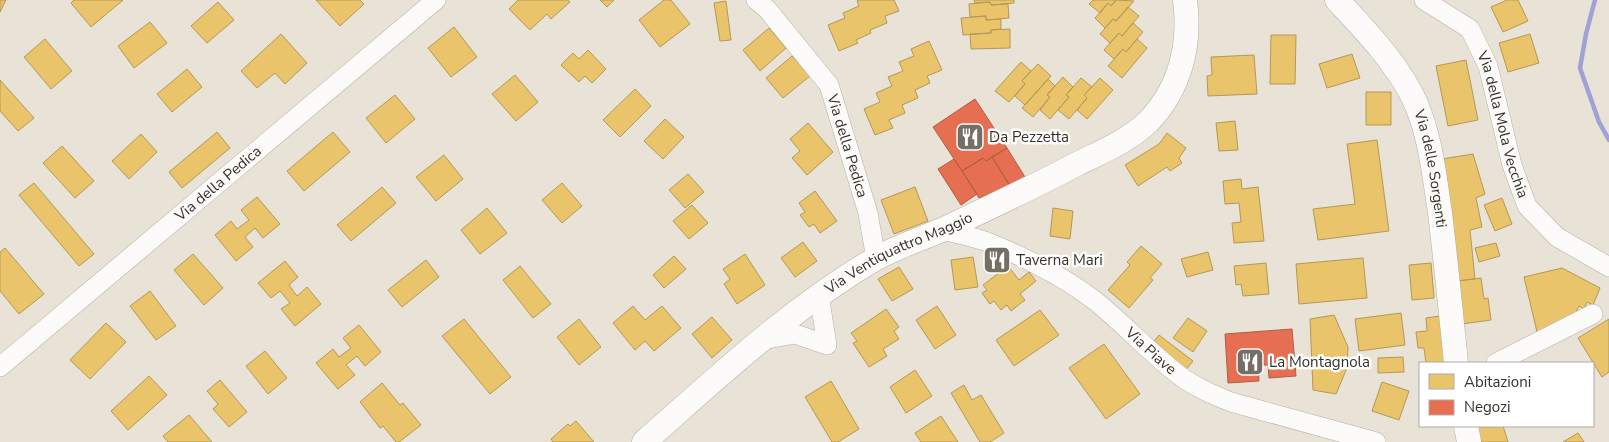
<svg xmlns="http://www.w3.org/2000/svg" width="1609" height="442" font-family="'Nunito Sans',sans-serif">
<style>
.homes{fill:#e9c46a;stroke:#b39856}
.shops{fill:#e76f51;stroke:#b25c45}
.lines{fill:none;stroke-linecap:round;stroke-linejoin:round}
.stream{stroke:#9fa1d7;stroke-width:4.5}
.minor-casing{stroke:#b5afa6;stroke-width:20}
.major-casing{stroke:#b5afa6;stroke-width:25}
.minor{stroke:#fcfbf9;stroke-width:19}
.major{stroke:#fcfbf9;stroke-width:24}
.labels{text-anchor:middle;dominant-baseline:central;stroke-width:5;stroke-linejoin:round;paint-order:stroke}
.street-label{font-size:15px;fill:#353028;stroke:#fff}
.poi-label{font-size:15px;fill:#353028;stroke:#fff;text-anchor:start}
</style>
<rect width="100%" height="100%" fill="#e9e2d6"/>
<path class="homes" d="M0 0H6L0 12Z
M74 0H123L91 27 71 3Z
M316 0H360L364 4 340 26Z
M518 0H568L570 2 551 19 547 14 530 30 509 9Z
M600 0H614L607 7Z
M664 0H671L690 24 660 47 639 20Z
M859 0H894L899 11 885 16 887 23 870 30 871 33 856 40 858 43 839 51 828 25 845 18 843 13 859 6 857 1Z
M974 0H1014V3L991 5 990 2 975 3Z
M1093 0H1116L1111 6 1108 3 1100 13 1089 4Z
M1116 0 1134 1 1116 21 1113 19 1105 28 1095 18 1108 3 1111 6Z
M1507 0H1518L1528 21 1503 32 1491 7Z
M726 1 731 40 720 41 714 3Z
M218 2 234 20 207 43 191 26Z
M990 2 991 5 1008 4 1009 18 986 20V16L970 17 969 4Z
M1128 7 1139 16 1122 36 1119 33 1110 43 1100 34 1113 19 1116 21Z
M986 16V20L1001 19V29L991 30V33L963 35 961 18Z
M150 22 167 43 134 68 118 46Z
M1133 23 1143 32 1126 52 1123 49 1114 59 1104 50 1119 33 1122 36Z
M454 27 477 57 451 77 428 48Z
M769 28 786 48 760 71 743 50Z
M1010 29V48L971 49 970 34 991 33V30Z
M281 34 307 63 285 84 275 73 257 88 241 71Z
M1530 34 1539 63 1508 72 1499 43Z
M1271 35H1296L1295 84H1270Z
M45 39 72 71 51 89 24 57Z
M1137 39 1147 48 1122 78 1108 66 1123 49 1126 52Z
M929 41 942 70 927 76 930 83 915 90 918 98 902 105 905 113 889 120 893 128 875 135 864 109 880 102 876 93 892 86 888 77 903 71 899 62 914 56 911 49Z
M588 50 606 69 592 83 585 76 579 82 561 65 573 53 579 59Z
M1352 54 1360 78 1327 88 1319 64Z
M1254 55 1257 94 1208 96 1207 76 1212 75 1211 57Z
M792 56 810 76 783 98 766 78Z
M1466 60 1478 120 1448 126 1436 66Z
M1021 62 1031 71 1022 81 1025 84 1009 102 995 91Z
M1038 64 1051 76 1025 105 1015 96 1025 84 1022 81Z
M187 69 202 87 172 112 157 94Z
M515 75 538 102 516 121 492 94Z
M1063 77 1073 87 1066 95 1069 97 1050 119 1040 110 1050 97 1047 95Z
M1081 78 1092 87 1084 95 1087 98 1069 119 1058 110 1069 97 1066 95Z
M1100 78 1113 90 1087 119 1077 110 1087 98 1084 95Z
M1048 79 1055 86 1047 95 1050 97 1033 117 1022 108Z
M0 80 34 118 18 131 0 111Z
M635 89 651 106 620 137 603 120Z
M1366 92H1391V125H1366Z
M395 95 415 119 386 143 366 118Z
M665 119 684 137 663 159 644 141Z
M1235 121 1238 150 1219 151 1216 123Z
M808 123 833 152 807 175 792 158 800 151 790 139Z
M217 132 230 148 182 188 169 172Z
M333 132 350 152 304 191 287 171Z
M1167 133 1186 148 1179 158 1182 163 1170 171 1167 167 1138 186 1125 165 1159 144Z
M141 134 157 152 129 179 112 161Z
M1377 140 1389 231 1318 240 1313 209 1355 204 1347 144Z
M62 146 94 181 75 198 43 163Z
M1473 154 1485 194 1476 198 1482 227 1470 230 1475 279 1457 281 1442 159Z
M444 155 463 179 436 201 416 177Z
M688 174 704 192 685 208 669 190Z
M1241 179 1242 189 1258 187 1264 241 1234 243 1232 223 1241 222 1239 203 1225 204 1223 181Z
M34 183 94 254 79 266 19 195Z
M562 183 582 206 562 223 542 200Z
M382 187 396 203 351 241 337 225Z
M915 187 928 221 894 234 881 200Z
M815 191 837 221 820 233 814 224 809 227 800 215 805 212 799 203Z
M257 197 280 224 263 238 255 228 245 237 253 247 236 261 215 235 231 221 237 229 249 220 241 210Z
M1502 198 1512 224 1495 231 1484 205Z
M692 205 708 223 689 239 673 221Z
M487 208 507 233 480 254 461 230Z
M1053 208 1073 211 1070 239 1050 236Z
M803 242 817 261 795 277 781 258Z
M1496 243 1500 256 1479 262 1475 248Z
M1141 246 1162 264 1150 278 1153 280 1129 308 1108 290 1130 265 1127 262Z
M5 248 44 294 19 314 0 291V252Z
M1208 252 1213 270 1187 277 1181 259Z
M193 254 223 288 204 305 174 270Z
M745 254 765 285 737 304 724 284 730 279 723 269Z
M674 256 686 269 664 288 653 275Z
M973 257 978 287 955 290 951 260Z
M1363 258 1367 298 1299 304 1296 264Z
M426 260 439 277 402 307 388 290Z
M285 261 298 277 289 285 297 296 307 287 321 304 295 326 281 309 290 303 280 291 271 298 258 283Z
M1266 263 1269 294 1243 296 1241 284 1236 285 1234 266Z
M1431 263 1434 298 1412 300 1409 265Z
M520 266 551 304 533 318 503 280Z
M1008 266 1019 280 1029 272 1036 281 1020 294 1025 300 1011 311 1007 305 1001 310 994 301 990 304 982 293 987 290 983 285Z
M899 267 913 289 892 301 878 279Z
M1562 268 1600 288 1593 305 1587 302 1584 309 1579 306 1576 312 1577 314 1562 325 1537 332 1524 277Z
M1481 278 1484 299 1488 298 1491 320 1462 324 1457 281Z
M150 291 176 326 156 340 130 306Z
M633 306 645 320 662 306 681 328 654 351 645 341 635 350 613 323Z
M937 306 956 335 935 349 916 320Z
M886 309 899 327 894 331 899 339 883 349 887 356 869 367 853 343 857 341 851 333Z
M1040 310 1059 335 1014 366 996 340Z
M1401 313 1405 345 1359 351 1355 319Z
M1334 315 1348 347 1347 368 1336 394 1313 390 1310 319Z
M1440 316 1446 363H1426L1424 348H1418L1416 332 1427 331 1426 318Z
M712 317 732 340 712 358 692 334Z
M1188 318 1207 331 1193 352 1173 338Z
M464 319 511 377 490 394 442 336Z
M579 319 601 347 579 365 557 337Z
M1609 319V372L1602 377 1578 338Z
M106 323 126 342 90 379 70 360Z
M359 325 381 352 365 366 357 356 346 365 355 375 338 389 316 363 333 349 339 357 351 348 343 338Z
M1159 335 1193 361 1185 371 1151 345Z
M1104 344 1140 394 1106 419 1069 368Z
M265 351 287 378 268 394 246 366Z
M1403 357 1404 372 1378 373V358Z
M915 370 932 396 906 413 890 387Z
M149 376 167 395 128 430 111 411Z
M220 380 247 412 229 427 213 409 218 404 207 391Z
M831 381 859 429 838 442H832L805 397Z
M1382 382 1409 391 1399 420 1372 411Z
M382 383 400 405 403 403 421 425 399 442H396L383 426 380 428 360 402Z
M964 385 972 400 981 395 1004 433 990 442H980L951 393Z
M189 415 212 442H168L163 436Z
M941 416 958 442H921L915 433Z
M576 421 594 442H553L551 439 568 424 570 426Z
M1477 426H1503L1508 442H1480Z
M1578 433 1584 442H1563Z"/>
<path class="shops" d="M975 99 1007 148 986 161 983 158 962 171 933 127Z
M1007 148 1025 177 1010 186 992 157Z
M992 157 1010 186 979 198 962 171 983 158 986 161Z
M954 159 977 194 961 205 938 169Z
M1292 329 1296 376 1269 378 1268 365H1258L1259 381 1228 383 1225 334Z"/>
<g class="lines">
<path class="stream" d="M1595 0 1586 34 1580 68 1599 122 1609 140"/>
<g class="minor-casing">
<g id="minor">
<path id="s1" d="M756 0 767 9 829 85 868 213 876 259"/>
<path id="s2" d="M1424 0 1470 29 1488 66 1512 165 1527 206 1557 237 1609 267"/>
<path id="s3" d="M942 230C958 234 975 237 990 243 1026 258 1063 276 1094 300 1122 322 1146 349 1174 371 1190 385 1211 394 1231 402L1376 442"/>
<path d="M762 340 795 334 827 345 819 295"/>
<path d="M1496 363 1593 314"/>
<path id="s4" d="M0 367 436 0"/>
</g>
</g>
<g class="major-casing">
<g id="major">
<path id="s5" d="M1337 0C1365 30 1393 59 1412 95 1430 131 1434 173 1440 213 1446 263 1451 313 1456 363"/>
<path d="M1466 426 1469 442"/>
<path id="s6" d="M644 442C718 377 790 309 875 259 896 247 921 239 944 229 989 208 1033 187 1077 164 1101 152 1128 141 1148 122 1180 89 1191 45 1185 0"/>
</g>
</g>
<use href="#minor" class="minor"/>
<use href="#major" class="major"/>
</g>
<defs>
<g id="restaurant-square" transform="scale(1.4375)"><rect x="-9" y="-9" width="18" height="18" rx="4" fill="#746e65" stroke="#fff"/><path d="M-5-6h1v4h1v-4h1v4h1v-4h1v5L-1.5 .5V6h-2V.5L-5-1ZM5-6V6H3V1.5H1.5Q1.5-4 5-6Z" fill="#fff"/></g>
</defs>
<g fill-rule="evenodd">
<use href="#restaurant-square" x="970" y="137"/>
<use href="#restaurant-square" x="997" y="260"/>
<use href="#restaurant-square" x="1250" y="362"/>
</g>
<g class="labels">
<g class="street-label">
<text stroke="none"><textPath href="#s2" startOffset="156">Via della Mola Vecchia</textPath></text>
<text stroke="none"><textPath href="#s1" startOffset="176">Via della Pedica</textPath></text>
<text stroke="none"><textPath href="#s5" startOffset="198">Via delle Sorgenti</textPath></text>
<text stroke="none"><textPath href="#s4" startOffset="285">Via della Pedica</textPath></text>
<text stroke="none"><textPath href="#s6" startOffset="319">Via Ventiquattro Maggio</textPath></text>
<text stroke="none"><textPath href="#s3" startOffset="245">Via Piave</textPath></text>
</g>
<g class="poi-label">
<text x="989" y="137">Da Pezzetta</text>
<text x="1016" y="260">Taverna Mari</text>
<text x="1269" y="362">La Montagnola</text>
</g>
</g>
<rect x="1419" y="362" width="175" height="65" fill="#ffffff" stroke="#aeaca9"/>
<rect x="1429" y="374" width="25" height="15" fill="#e9c46a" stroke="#aeaca9"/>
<text x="1464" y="387" font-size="15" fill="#353028">Abitazioni</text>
<rect x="1429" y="400" width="25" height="15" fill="#e76f51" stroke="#aeaca9"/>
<text x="1464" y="412" font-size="15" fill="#353028">Negozi</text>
</svg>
